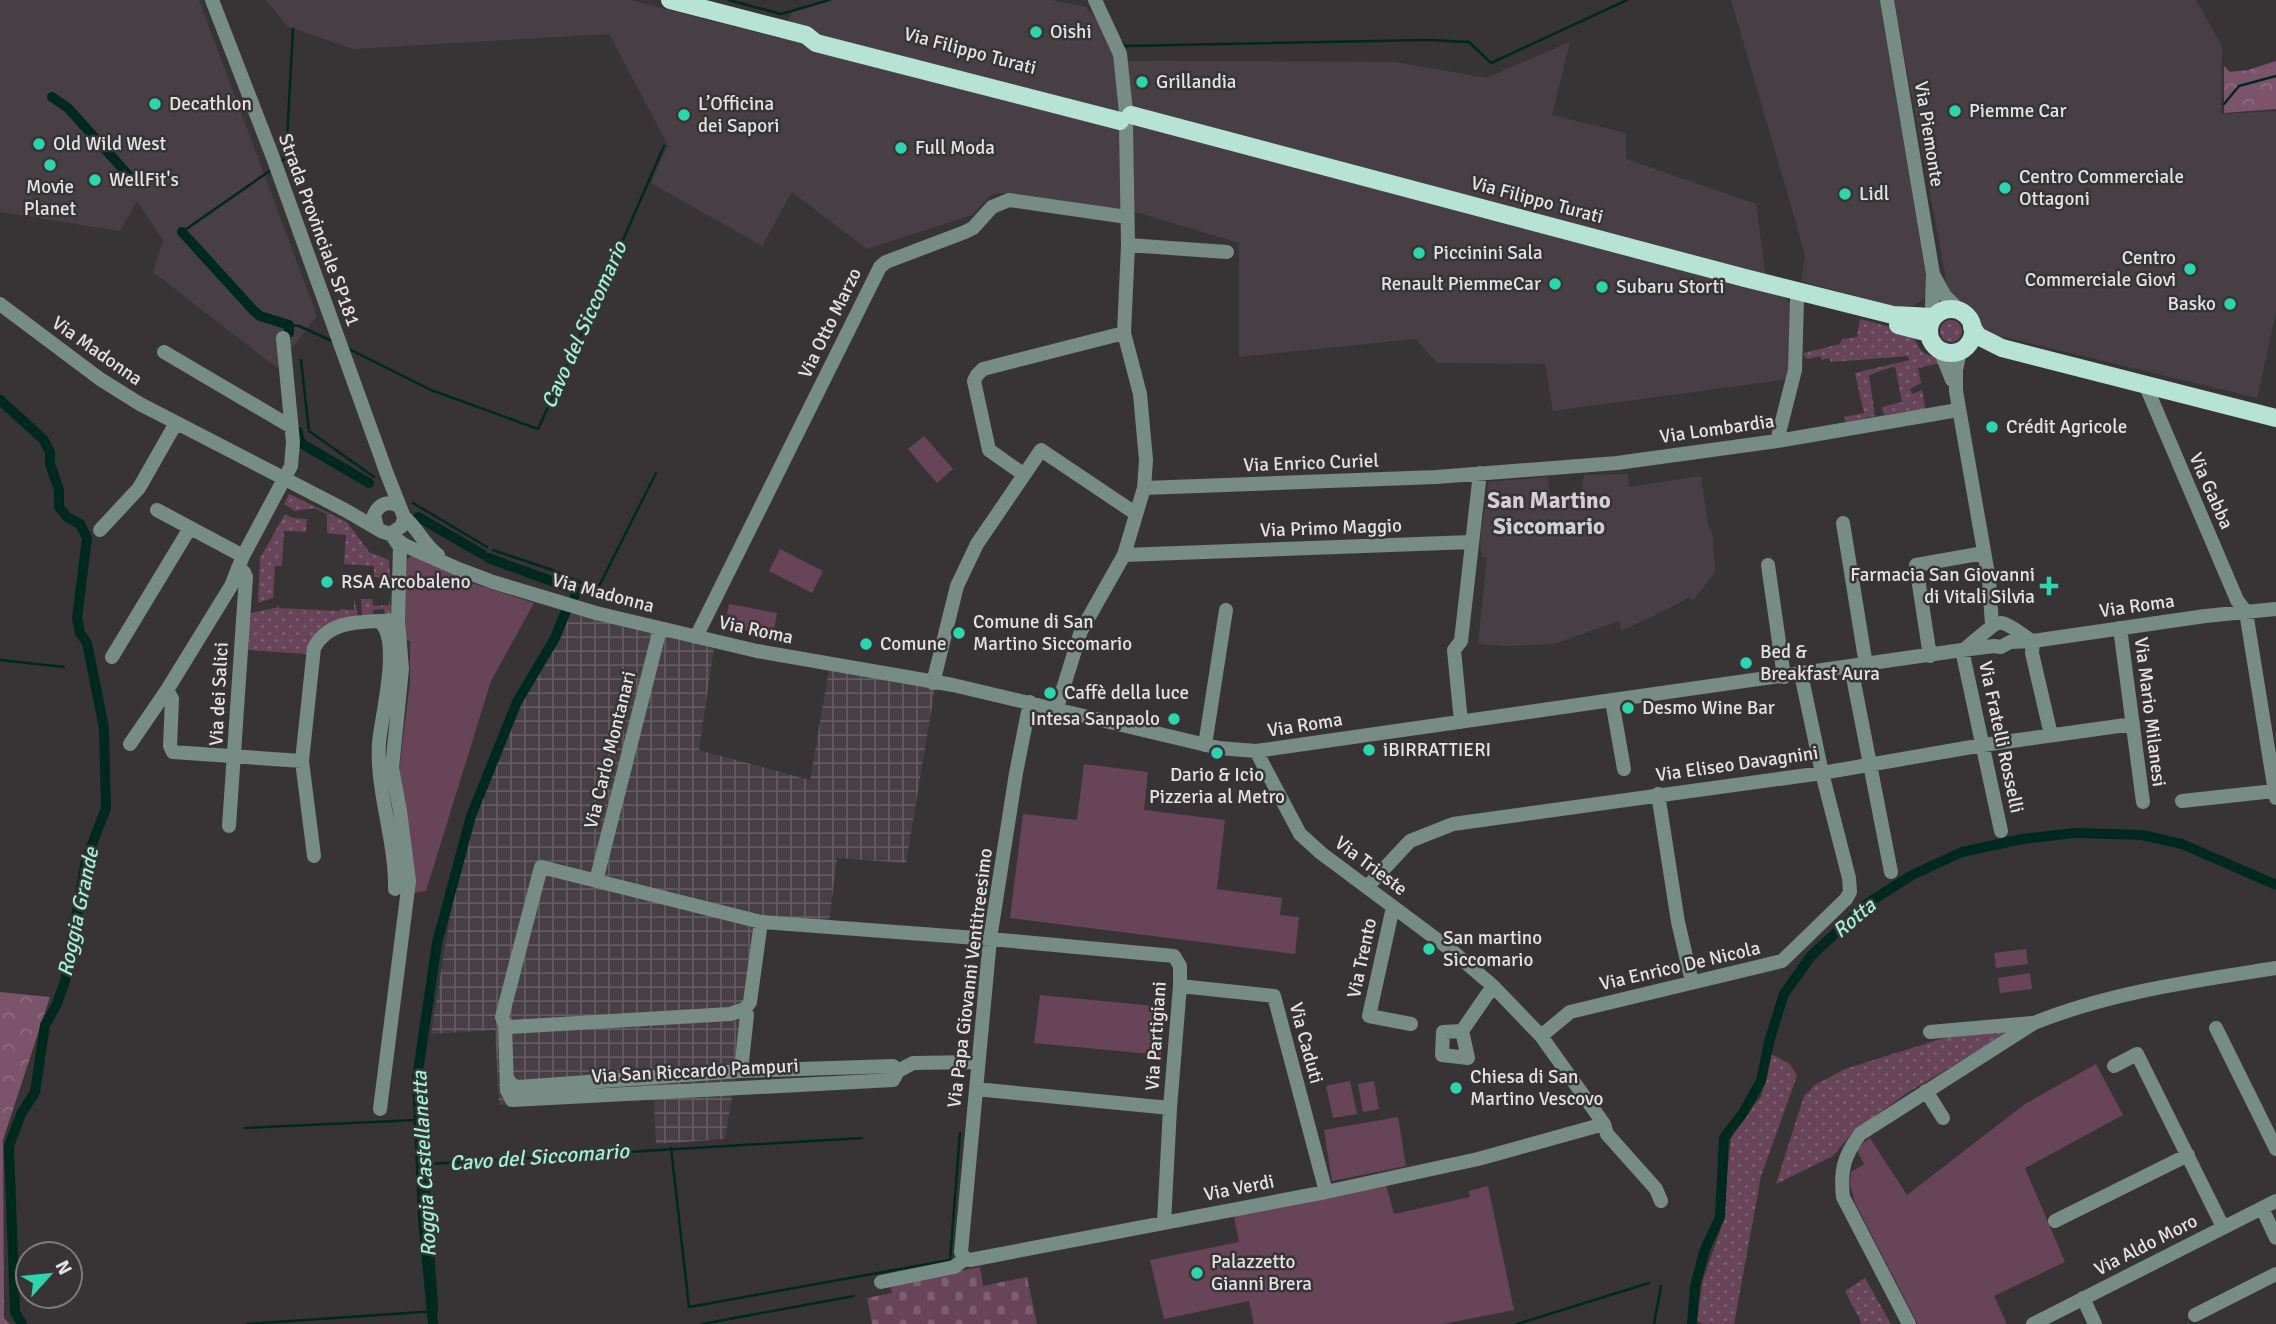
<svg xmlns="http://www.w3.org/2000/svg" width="2276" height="1324" font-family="Signika,sans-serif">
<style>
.built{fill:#483f44}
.industrial{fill:url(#industrial-grid)}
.grass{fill:url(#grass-dots)}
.forest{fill:url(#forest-crowns)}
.cemetery{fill:url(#cemetery-stones)}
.park{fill:#684459}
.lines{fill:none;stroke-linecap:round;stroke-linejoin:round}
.stream{stroke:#00291e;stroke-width:2.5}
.canal{stroke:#00291e;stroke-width:10}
.minor{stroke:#778c84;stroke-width:14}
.major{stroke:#b6e3d3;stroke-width:18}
.poi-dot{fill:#2cd5ab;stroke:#383436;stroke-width:2.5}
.labels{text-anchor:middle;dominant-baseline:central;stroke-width:5;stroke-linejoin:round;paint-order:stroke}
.poi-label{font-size:19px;fill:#e4e2e3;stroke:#383436;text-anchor:start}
.street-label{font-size:19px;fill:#e4e2e3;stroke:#383436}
.water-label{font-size:21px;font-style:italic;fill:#9ef2d6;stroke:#383436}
.quarter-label{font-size:23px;font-weight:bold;fill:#d3ced1;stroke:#383436}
</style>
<defs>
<pattern id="industrial-grid" width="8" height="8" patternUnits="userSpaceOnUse" patternTransform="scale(1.75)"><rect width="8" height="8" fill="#483f44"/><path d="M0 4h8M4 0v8" fill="none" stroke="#625a5f"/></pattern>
<pattern id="grass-dots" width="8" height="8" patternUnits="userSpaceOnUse" patternTransform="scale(1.75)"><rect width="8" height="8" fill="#684459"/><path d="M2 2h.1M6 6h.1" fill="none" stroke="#7d5f71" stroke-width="1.8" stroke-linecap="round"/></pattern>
<pattern id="forest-crowns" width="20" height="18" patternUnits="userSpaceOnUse" patternTransform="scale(1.75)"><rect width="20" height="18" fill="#7b546b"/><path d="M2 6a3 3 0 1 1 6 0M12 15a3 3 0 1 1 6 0" fill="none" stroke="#8e6c80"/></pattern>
<pattern id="cemetery-stones" width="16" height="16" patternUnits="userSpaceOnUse" patternTransform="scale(1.75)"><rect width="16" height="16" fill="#684459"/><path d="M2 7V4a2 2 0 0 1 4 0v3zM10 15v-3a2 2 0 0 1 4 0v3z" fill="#7d5f71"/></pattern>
</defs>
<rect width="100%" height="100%" fill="#383436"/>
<path class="built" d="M0 0H199L317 316 277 368 153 272 163 240 137 201 120 231 0 212Z
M266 0H630L781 39 792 12 834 0H1051L1086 7 1129 61 1395 62 1486 78 1570 42 1552 115 1626 133V159L1756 204 1765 272 1794 309 1789 379 1553 411 1545 364 1438 363 1415 339 1239 357V243L1136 212 1000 193 991 195 972 215 867 249 792 192 762 246 651 183 668 145 609 34 353 49 287 26Z
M1731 0H1880L1929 295 1908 310 1801 281 1805 257 1797 226Z
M1894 0H2196L2222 46 2221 114 2276 111V313L2257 398 1979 331 1971 313 1949 295Z
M1628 474 1629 487 1701 476 1708 524 1713 537 1715 572 1693 601 1690 597 1648 619 1622 630 1619 621 1554 644 1506 646 1478 644 1487 558 1482 557 1480 544 1488 482 1548 477 1550 494 1581 495 1584 475Z"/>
<path class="industrial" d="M571 612 714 647 699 750 810 780 829 670 935 688 906 863 837 858 829 922 761 919 725 1139 656 1144 654 1100 499 1105 495 1030 431 1034 455 885 474 819 519 702Z"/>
<path class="grass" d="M1860 319 1909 332C1921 345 1916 355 1939 357L1941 363 1918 368 1921 383 1910 389 1912 394 1922 390 1926 412 1916 414 1909 411 1884 415 1882 407 1902 402 1895 366 1869 375 1875 416 1846 422 1844 417 1864 413 1855 373 1909 360 1908 356 1831 362 1829 358 1822 360 1820 356 1808 359 1804 356V353L1840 344 1842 339 1857 337Z
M1940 331a11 11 0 1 1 22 0a11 11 0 1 1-22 0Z
M289 494 347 522 369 552 389 560 390 578 374 577V566L344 564 346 535 327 533V514L314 508 295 511 284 504Z
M285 514 293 518 307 519 306 532 284 531 282 566H275L273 598 258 603 260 558Z
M354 598 358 616C332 619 313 627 306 654L248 650 250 613 275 608 279 605V608L340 611V609L354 610Z
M389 598 391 608 390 614H385L384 609 373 610V615L362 617 361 599H372L373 606 389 605Z
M2013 1030 1907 1093 1853 1132 1833 1156 1776 1184 1804 1096 1815 1085 1845 1069 1960 1033Z
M1771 1054 1790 1064 1797 1076 1761 1176 1734 1324H1703L1697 1320 1703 1280 1721 1228 1731 1139 1736 1125 1761 1097Z
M1865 1278 1891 1324H1862L1845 1291Z"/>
<path class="forest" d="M2276 61V109L2224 113V66L2230 72 2248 70Z
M0 992 50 997 3 1140 4 1318 10 1324H0Z"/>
<path class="cemetery" d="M980 1267 983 1286 1027 1277 1037 1324H872L867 1298 892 1293 891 1285Z"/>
<path class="park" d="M924 436 953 469 937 483 908 449Z
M780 549 823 571 812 593 769 571Z
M416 555 472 583 534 603 491 681 426 891 413 893 399 771 410 682V641L406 640 404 581H406L407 560 411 556Z
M729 604 777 613 773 635 725 626Z
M1084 764 1148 772 1144 810 1225 820 1217 889 1282 898 1280 915 1299 917 1295 954 1010 918 1023 814 1077 820Z
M2026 949 2028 964 1996 968 1994 953Z
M2030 973 2032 989 2000 993 1998 978Z
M1040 995 1165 1007 1161 1055 1034 1043Z
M2096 1064 2123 1115 2025 1168 2065 1262 1994 1296 2007 1324H1918L1855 1203 1850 1184 1851 1172 1864 1164 1856 1149 1870 1138 1907 1195 2025 1104Z
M1350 1081 1357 1114 1333 1118 1326 1086Z
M1374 1081 1379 1109 1363 1112 1358 1084Z
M1398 1117 1406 1166 1332 1181 1324 1130Z
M1386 1185 1394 1214 1470 1197 1469 1191 1488 1186 1514 1310 1443 1324H1254L1249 1301 1164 1319 1150 1260 1239 1242 1234 1216Z"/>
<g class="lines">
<path class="stream" d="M729 0 781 14 829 0
M1120 41 1125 46 1427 40 1469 42 1491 63 1627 0
M2224 104 2239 86 2276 76
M281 162 286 157 293 29
M182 232 271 170
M289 325 299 326 332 341
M347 348 431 390 538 429 596 302 664 146
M301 360 309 431 374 477
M413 503 487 547
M493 550 555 571 597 590 656 473
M0 660 64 667
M245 1128 417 1120
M671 1148 689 1307 950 1260 960 1133
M247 1324 437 1311 427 1164 862 1138
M702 1324 854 1296
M1517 1324 1649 1283
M1654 1324 1661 1286"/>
<path class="canal" d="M52 97 68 108 131 178
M182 232 253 310 260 316 289 325V333
M0 400 43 439 50 452V464L59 490V507L67 517 80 524 87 538 77 618 80 633 87 643 104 728 106 808 86 860 65 981 56 1006 45 1025 35 1092 21 1114 9 1146 15 1312 22 1324
M298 432 300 442 304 445 369 483
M418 517 482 554
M488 558 576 590 575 595
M433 1324 423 1219 417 1078 437 943 471 816 517 702 555 638 566 611
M1692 1324 1695 1286 1705 1249 1720 1217 1724 1138 1743 1113 1761 1081 1769 1042 1784 994 1811 956 1868 903 1912 875 1962 852 2022 839 2075 833 2142 835 2182 844 2276 885"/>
<path class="minor" d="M1095 0 1120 54 1126 112
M1887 0 1933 274 1932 305 1935 315
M1128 245 1227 252
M1934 276 1945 296 1959 310
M0 304 100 379 140 404 345 510 381 531 390 534 402 526 404 517 387 474 272 155 212 0
M1940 350 1952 380
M1960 351 1956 370V391L1989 580 1992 625
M164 352 290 426
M2145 384 2237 600 2246 612 2276 798
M1777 441 1795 370 1797 300
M1023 474 989 450 974 381 977 375 983 369 1124 333
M1144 488 1436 477 1617 463 1777 441 1958 410
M157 510 243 556
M404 517C418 528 423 544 438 555
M1843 523 1866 665
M377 527 374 515C379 504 388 500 399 506
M100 530 139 488 176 423
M390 534 404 545 456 568 493 582 596 613 757 651 953 685 1219 748 1256 751 1962 650 1994 646 2001 647 2010 642 2033 641 2205 616 2276 609
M1124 555 1471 542
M1768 565 1784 677
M380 622C402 640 381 717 379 743 376 792 396 840 395 889
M2120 628 2143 802
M696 637 880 267 886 262 965 232 973 228 992 207 1009 200 1127 217
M2033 641 2032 653 2051 735
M1966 648C1974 642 1995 621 2002 623 2012 625 2023 636 2032 641
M1962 650 2001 831
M1930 656 1916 565 1984 553
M112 657 190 528
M1851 667 1891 872
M933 683 957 586 977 544 1041 450 1135 513
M167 690 172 699 170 746 173 752 302 761
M1612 701 1624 769
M1057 708 1081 631 1124 555 1144 488 1146 460 1140 394 1124 333 1128 245 1126 126
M1461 722 1454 650 1461 641 1480 473
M130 744 167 690 231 586 243 556 291 466 293 442 283 338
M1205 745 1226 610
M1256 751 1300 834 1321 853 1451 950 1493 986 1541 1036 1604 1124 1607 1134 1656 1189 1661 1201
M1658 794 1678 922 1692 982
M2182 801 2274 791
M229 826 246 577 244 572 238 568
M314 856 302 761 314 648C330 617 367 623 398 620
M596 881 660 629
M1367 887 1410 841 1453 824 1822 773 1983 745 2133 724
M1393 907 1369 1016 1411 1024
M761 922 750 1002 745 1009 730 1014 510 1027 505 1025 502 1017 541 867 761 922 990 939 1174 956 1180 966V986L1170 1108 1164 1222
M1180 986 1274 996 1326 1192
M505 1025 507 1090 512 1100 893 1080 898 1071 893 1066 741 1071 518 1087 512 1085 507 1078
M2216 1028 2276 1149
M1462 1031 1468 1058 1442 1055 1443 1032Z
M1462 1031 1493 986
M1930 1032 2032 1023
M1541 1036 1570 1012 1782 961 1846 899 1850 892 1849 878 1822 773 1801 674
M2114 1066 2137 1054 2223 1227
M741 1071 747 1015 745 1009
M898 1071 913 1063 977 1062
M976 1089 1170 1108
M1926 1091 1943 1118
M380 1109 409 881 400 811 392 768 402 669 398 620 400 547 393 537
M2262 1208 2276 1238
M2055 1221 2188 1155
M965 1259 961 1252 990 939 1016 773 1030 702
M881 1282 954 1267 965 1259 970 1260 1326 1192 1478 1159 1604 1124
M2083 1298 2095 1324
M2195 1315 2276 1274
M1909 1324 1843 1197C1840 1170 1844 1156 1860 1134L2034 1023C2111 992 2194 981 2276 968
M2033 1324 2276 1201"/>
<path class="major" d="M670 0 806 35 816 43 1120 121
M1131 115 1745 278 1893 315 1933 317
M1929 331a22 22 0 1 1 44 0a22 22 0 1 1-44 0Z
M1898 325 1929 333
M1972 327 1978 336 2002 348 2276 418"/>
</g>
<g class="poi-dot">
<circle cx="1036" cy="32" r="7"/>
<circle cx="1142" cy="82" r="7"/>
<circle cx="155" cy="104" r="7"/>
<circle cx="1955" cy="111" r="7"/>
<circle cx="684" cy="115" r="7"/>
<circle cx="39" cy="144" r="7"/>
<circle cx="901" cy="148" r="7"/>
<circle cx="50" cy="165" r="7"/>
<circle cx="95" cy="180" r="7"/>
<circle cx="2005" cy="188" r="7"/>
<circle cx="1845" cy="194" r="7"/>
<circle cx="1419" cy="253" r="7"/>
<circle cx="2190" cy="269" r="7"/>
<circle cx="1555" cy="284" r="7"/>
<circle cx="1602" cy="287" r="7"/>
<circle cx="2230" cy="304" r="7"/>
<circle cx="1992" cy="427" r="7"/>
<circle cx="327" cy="582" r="7"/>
<path d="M2045.5 575.5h7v7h7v7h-7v7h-7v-7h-7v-7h7z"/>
<circle cx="959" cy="633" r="7"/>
<circle cx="866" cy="644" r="7"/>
<circle cx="1746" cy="663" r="7"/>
<circle cx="1050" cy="693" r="7"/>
<circle cx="1628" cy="708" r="7"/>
<circle cx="1174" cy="719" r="7"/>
<circle cx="1369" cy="750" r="7"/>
<circle cx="1217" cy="753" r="7"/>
<circle cx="1429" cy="949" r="7"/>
<circle cx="1456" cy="1088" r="7"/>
<circle cx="1197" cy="1273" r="7"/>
</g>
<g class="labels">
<g class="poi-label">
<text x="1050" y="32">Oishi</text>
<text x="1156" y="82">Grillandia</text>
<text x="169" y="104">Decathlon</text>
<text x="698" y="104">L’Officina<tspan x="698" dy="22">dei Sapori</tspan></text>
<text x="1969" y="111">Piemme Car</text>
<text x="53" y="144">Old Wild West</text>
<text x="915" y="148">Full Moda</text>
<text x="2019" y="177">Centro Commerciale<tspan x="2019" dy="22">Ottagoni</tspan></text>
<text x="109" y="180">WellFit's</text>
<text x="50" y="187" text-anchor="middle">Movie<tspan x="50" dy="22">Planet</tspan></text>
<text x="1859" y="194">Lidl</text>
<text x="1433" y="253">Piccinini Sala</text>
<text x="2176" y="258" text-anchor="end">Centro<tspan x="2176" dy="22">Commerciale Giovi</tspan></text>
<text x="1541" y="284" text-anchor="end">Renault PiemmeCar</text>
<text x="1616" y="287">Subaru Storti</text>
<text x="2216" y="304" text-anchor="end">Basko</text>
<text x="2006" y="427">Crédit Agricole</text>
<text x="2035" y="575" text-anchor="end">Farmacia San Giovanni<tspan x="2035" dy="22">di Vitali Silvia</tspan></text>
<text x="341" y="582">RSA Arcobaleno</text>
<text x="973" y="622">Comune di San<tspan x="973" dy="22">Martino Siccomario</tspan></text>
<text x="880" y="644">Comune</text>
<text x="1760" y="652">Bed &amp;<tspan x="1760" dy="22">Breakfast Aura</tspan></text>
<text x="1064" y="693">Caffè della luce</text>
<text x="1642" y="708">Desmo Wine Bar</text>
<text x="1160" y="719" text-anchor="end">Intesa Sanpaolo</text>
<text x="1383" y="750">iBIRRATTIERI</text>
<text x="1217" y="775" text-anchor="middle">Dario &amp; Icio<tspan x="1217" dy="22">Pizzeria al Metro</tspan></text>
<text x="1443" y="938">San martino<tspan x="1443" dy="22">Siccomario</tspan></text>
<text x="1470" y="1077">Chiesa di San<tspan x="1470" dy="22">Martino Vescovo</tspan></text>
<text x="1211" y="1262">Palazzetto<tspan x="1211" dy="22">Gianni Brera</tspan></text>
</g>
<g class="street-label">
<text transform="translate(970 51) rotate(15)">Via Filippo Turati</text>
<text transform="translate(1929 134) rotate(81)">Via Piemonte</text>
<text transform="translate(1537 200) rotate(15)">Via Filippo Turati</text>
<text transform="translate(319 230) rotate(70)">Strada Provinciale SP181</text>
<text transform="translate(830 323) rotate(-64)">Via Otto Marzo</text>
<text transform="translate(97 351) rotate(35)">Via Madonna</text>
<text transform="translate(1717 429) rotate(-8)">Via Lombardia</text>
<text transform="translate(1311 463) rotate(-2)">Via Enrico Curiel</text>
<text transform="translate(2211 491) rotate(66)">Via Gabba</text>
<text transform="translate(1331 528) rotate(-2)">Via Primo Maggio</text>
<text transform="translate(603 593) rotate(15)">Via Madonna</text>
<text transform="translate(2137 606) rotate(-8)">Via Roma</text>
<text transform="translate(756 630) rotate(12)">Via Roma</text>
<text transform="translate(219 694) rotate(-87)">Via dei Salici</text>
<text transform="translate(2150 712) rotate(83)">Via Mario Milanesi</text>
<text transform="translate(1305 725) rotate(-9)">Via Roma</text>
<text transform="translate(2001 737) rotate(78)">Via Fratelli Rosselli</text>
<text transform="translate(610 750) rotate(-76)">Via Carlo Montanari</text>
<text transform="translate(1737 764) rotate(-8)">Via Eliseo Davagnini</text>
<text transform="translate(1371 866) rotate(37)">Via Trieste</text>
<text transform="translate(1362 958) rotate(-78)">Via Trento</text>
<text transform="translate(1680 966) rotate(-13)">Via Enrico De Nicola</text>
<text transform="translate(970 978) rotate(-83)">Via Papa Giovanni Ventitreesimo</text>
<text transform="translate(1156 1036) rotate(-86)">Via Partigiani</text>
<text transform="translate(1306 1043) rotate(75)">Via Caduti</text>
<text transform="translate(695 1071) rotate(-3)">Via San Riccardo Pampuri</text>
<text transform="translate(1239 1188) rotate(-11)">Via Verdi</text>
<text transform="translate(2146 1245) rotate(-27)">Via Aldo Moro</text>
</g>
<g class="water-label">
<text transform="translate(584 325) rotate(-66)">Cavo del Siccomario</text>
<text transform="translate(78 912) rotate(-78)">Roggia Grande</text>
<text transform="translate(1854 918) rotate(-40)">Rotta</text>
<text transform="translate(539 1157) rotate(-4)">Cavo del Siccomario</text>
<text transform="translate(424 1164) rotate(-93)">Roggia Castellanetta</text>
</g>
<g class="quarter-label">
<text x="1549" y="500">San Martino<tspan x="1549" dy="26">Siccomario</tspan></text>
</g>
</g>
<g transform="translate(49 1275) rotate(63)"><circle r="33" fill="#383436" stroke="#7d7a7b" stroke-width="2"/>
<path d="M0-5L12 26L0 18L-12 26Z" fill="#2cd5ab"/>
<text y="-10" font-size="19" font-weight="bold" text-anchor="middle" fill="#e4e2e3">N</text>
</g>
</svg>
